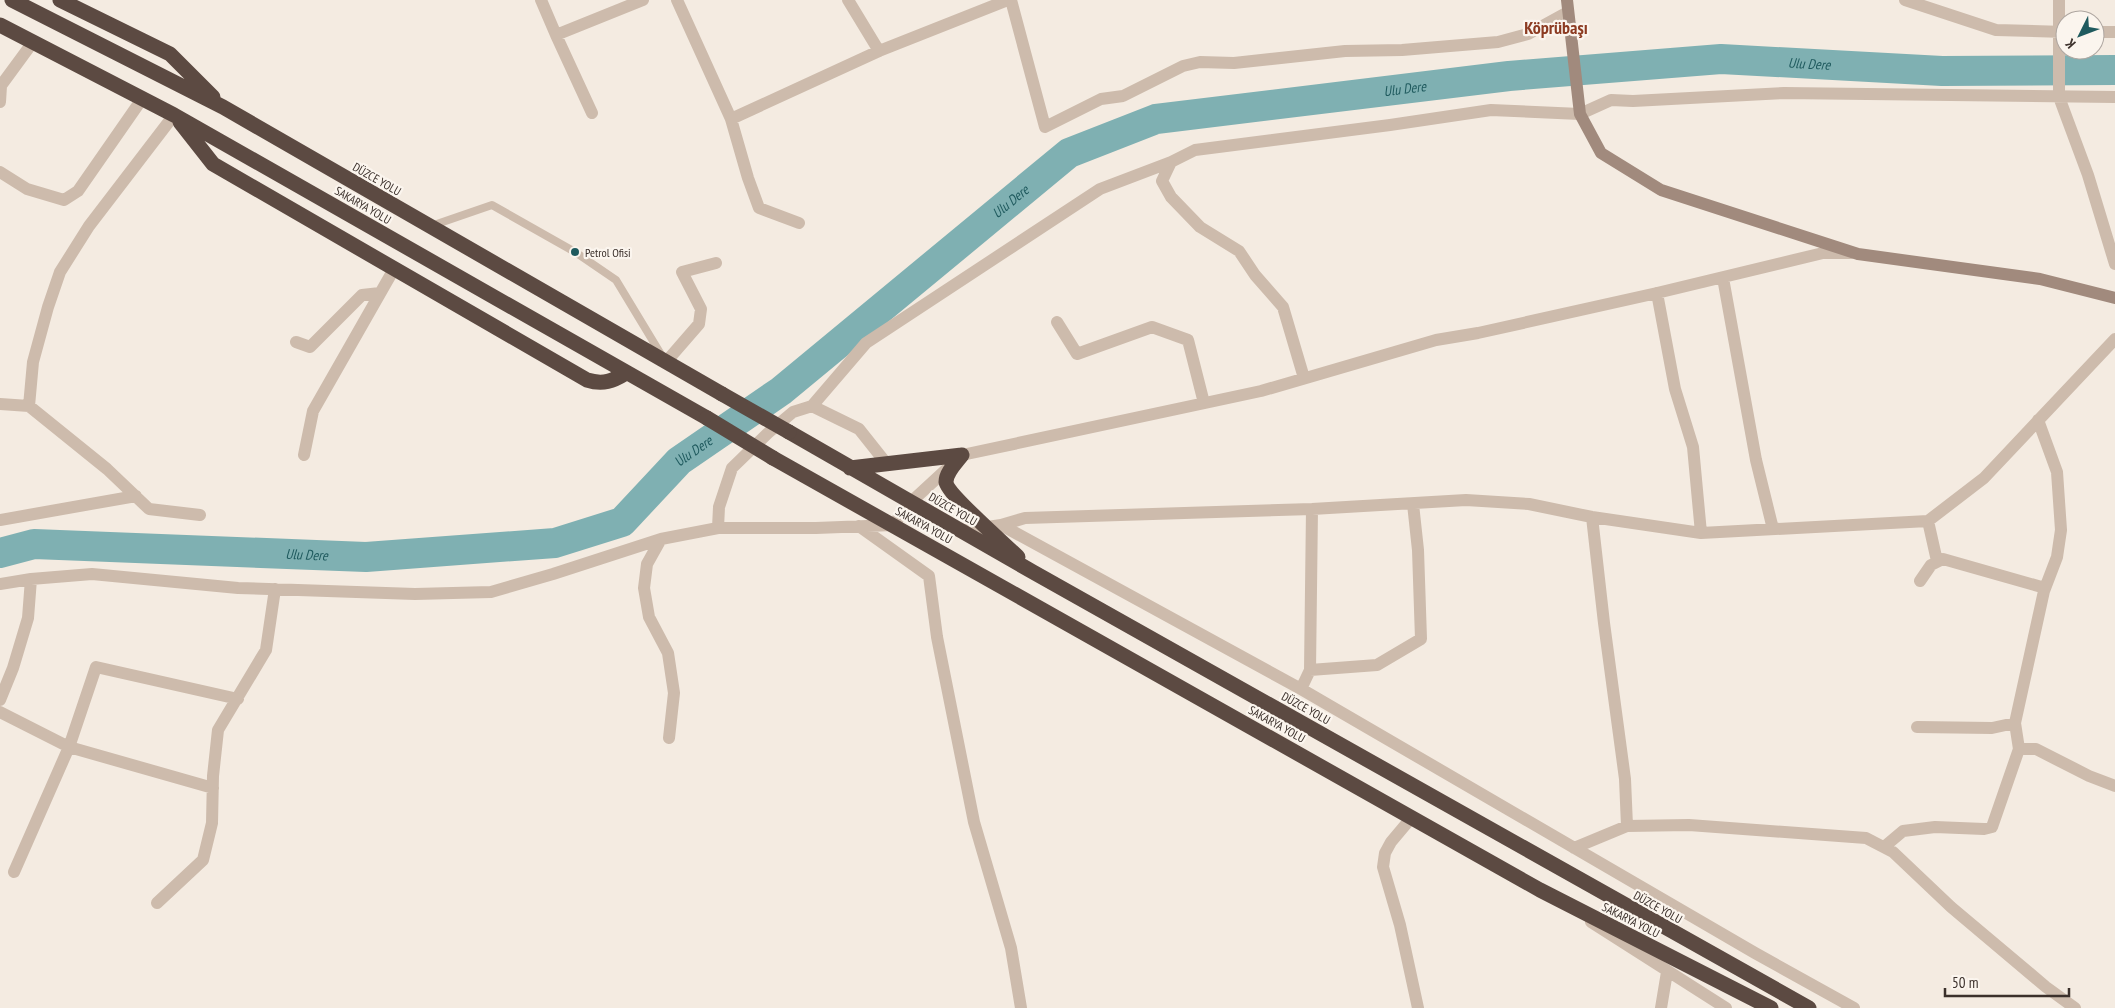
<svg xmlns="http://www.w3.org/2000/svg" width="2115" height="1008" font-family="'PT Sans Narrow',sans-serif">
<style>
.lines{fill:none;stroke-linecap:round;stroke-linejoin:round}
.river{stroke:#7fb0b2;stroke-width:30}
.lane{stroke:#cdbbac;stroke-width:8}
.street{stroke:#cdbbac;stroke-width:12}
.secondary{stroke:#a18a7d;stroke-width:12}
.highway{stroke:#5c4a42;stroke-width:15}
.highway-bridge{stroke:#5c4a42;stroke-width:15}
.poi-dot{fill:#1f5a5e;stroke:#fbf5ee;stroke-width:2}
.labels{text-anchor:middle;dominant-baseline:central;stroke-width:4.5;stroke-linejoin:round;paint-order:stroke}
.street-label{font-size:12px;fill:#3b302b;stroke:#fbf5ee}
.poi-label{font-size:12px;fill:#3b302b;stroke:#fbf5ee;text-anchor:start}
.water-label{font-size:14px;font-style:italic;fill:#1f5a5e;stroke:#fbf5ee}
.district-label{font-size:18px;font-weight:bold;fill:#8c3b22;stroke:#fbf5ee}
</style>
<rect width="100%" height="100%" fill="#f4ebe1"/>
<g class="lines">
<path class="river" id="s1" d="M0 553 34 544 366 557 555 543 622 522 679 461 781 391 1069 153 1156 119 1509 76 1721 59 1942 71 2115 70"/>
<path class="lane" d="M431 226 492 205 575 252 616 280 662 356"/>
<path class="street" d="M541 0 556 35 643 0
M677 0 731 119 879 51 1008 0
M848 0 879 51
M1011 0 1045 127 1101 99 1123 96 1183 66 1200 62 1234 63 1345 51 1402 50 1498 42 1528 34 1568 12
M1905 0 1996 30 2065 32
M2059 0V97L2088 175 2115 264
M2095 32H2115
M556 35 592 113
M0 87 33 42
M0 102 1 86
M731 119 748 178 759 208 799 223
M0 172 27 189 64 200 78 191 142 99
M1723 278 1756 460 1773 529
M1657 293 1675 389 1693 447 1701 533
M1057 322 1077 354 1152 327 1188 340 1204 403
M296 342 310 347 362 295 380 293
M666 362 699 324 701 309 682 272 716 263
M1304 378 1283 307 1255 275 1239 251 1200 227 1171 197 1162 181 1171 162 1195 150 1390 125 1491 110 1580 114 1611 100 1633 101 1784 93 2115 97
M0 404 29 406 33 362 48 307 60 272 89 226 174 115
M29 406 107 469 149 509 200 515
M812 406 859 429 886 463
M304 455 313 411 394 269
M1592 517 1604 623 1625 779 1627 826
M0 520 136 496
M1928 521 1937 561
M1001 525 1025 518 1312 509 1466 500 1529 504 1592 517 1701 533 1928 521 1984 478 2115 339
M859 526 929 576 937 637 974 822 1011 948 1021 1008
M718 528 719 507 732 468 768 433 793 412 812 406 866 343 1100 189 1171 162
M961 531 1001 525 1301 689 1755 953 1854 1008
M661 539 647 564 644 588 649 617 668 653 674 693 669 738
M1920 581 1931 565 1943 559 2045 588
M0 584 31 579 92 574 238 588 415 594 491 592 553 574 661 539 718 528H816L893 525 911 502 962 455 1261 391 1436 340 1478 333 1657 293 1823 253H1851
M1310 670 1377 665 1421 639 1418 550 1413 504
M1301 689 1310 670 1312 509
M0 700 13 668 28 618 31 579
M0 712 69 747 14 872
M1917 727 1992 728 2015 723
M2019 749H2036L2089 776 2115 786
M213 788 69 747 96 667 238 699
M1412 817 1391 842 1385 853 1383 867 1400 925 1418 1008
M1884 847 1903 831 1935 827 1984 829 1992 827 2019 749 2015 723 2044 591 2057 557 2061 530 2057 472 2038 420
M1574 848 1627 826 1689 825 1866 838 1893 852 1951 907 2046 987 2075 1008
M157 903 203 860 212 823 213 776 218 730 266 650 275 589
M1591 922 1726 1008
M1661 1008 1667 972"/>
<path class="secondary" d="M1567 0 1580 114 1601 153 1661 190 1858 254 2040 279 2115 298"/>
<path class="highway" d="M12 0 223 107 722 394
M60 0 170 54 213 97
M0 25 174 115 707 418
M180 122 213 164 587 380C603 385 613 381 626 373
M789 432 1033 572 1809 1008
M962 455C957 462 946 472 946 482 947 494 1006 545 1018 557
M773 458 1540 890 1771 1008
M850 468 962 455"/>
<path class="highway-bridge" d="M722 394 789 432
M707 418 773 458"/>
</g>
<circle class="poi-dot" cx="575" cy="252" r="5"/>
<g class="labels">
<g class="street-label">
<text transform="translate(377 179) rotate(30)">DÜZCE YOLU</text>
<text transform="translate(363 205) rotate(30)">SAKARYA YOLU</text>
<text transform="translate(953 509) rotate(30)">DÜZCE YOLU</text>
<text transform="translate(924 525) rotate(29)">SAKARYA YOLU</text>
<text transform="translate(1306 708) rotate(29)">DÜZCE YOLU</text>
<text transform="translate(1277 724) rotate(29)">SAKARYA YOLU</text>
<text transform="translate(1658 907) rotate(29)">DÜZCE YOLU</text>
<text transform="translate(1631 920) rotate(27)">SAKARYA YOLU</text>
</g>
<g class="poi-label">
<text x="585" y="252">Petrol Ofisi</text>
</g>
<g class="water-label">
<text stroke="none"><textPath href="#s1" startOffset="1958">Ulu Dere</textPath></text>
<text stroke="none"><textPath href="#s1" startOffset="1552">Ulu Dere</textPath></text>
<text stroke="none"><textPath href="#s1" startOffset="1132">Ulu Dere</textPath></text>
<text stroke="none"><textPath href="#s1" startOffset="728">Ulu Dere</textPath></text>
<text stroke="none"><textPath href="#s1" startOffset="308">Ulu Dere</textPath></text>
</g>
<g class="district-label">
<text x="1556" y="27">Köprübaşı</text>
</g>
</g>
<g transform="translate(2080 35) rotate(228)"><circle r="24" fill="#fbf5ee" stroke="#aea6a0"/>
<path d="M0-4L9 19L0 12L-9 19Z" fill="#1f5a5e"/>
<text y="-8" font-size="14" font-weight="bold" text-anchor="middle" fill="#3b302b">K</text>
</g>
<path d="M1945 988v8h124v-8" fill="none" stroke="#3b302b" stroke-width="2.5"/>
<text x="1952" y="988" font-size="15" fill="#3b302b" stroke="#fbf5ee" stroke-width="4" paint-order="stroke">50 m</text>
</svg>
